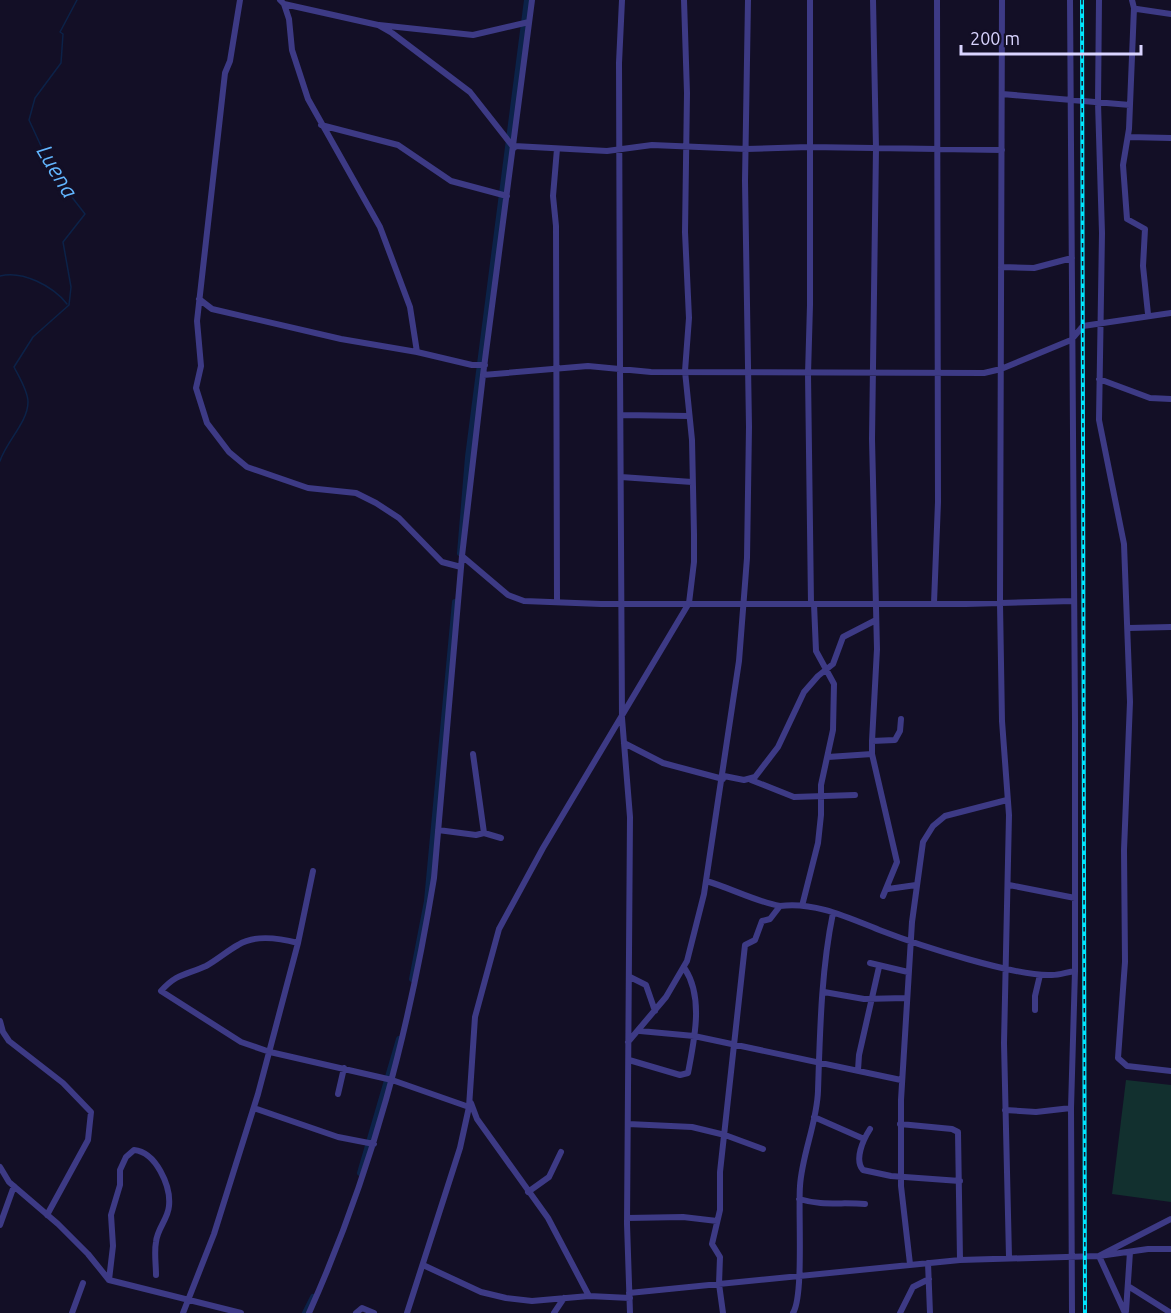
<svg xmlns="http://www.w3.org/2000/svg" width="1171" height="1313" font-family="Ubuntu,sans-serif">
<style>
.green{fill:#12302f}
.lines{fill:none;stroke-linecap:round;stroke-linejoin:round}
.stream{stroke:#0c2248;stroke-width:1.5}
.canal{stroke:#0c2248;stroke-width:6}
.minor{stroke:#3d3a85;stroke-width:6}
.rail-casing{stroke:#00e5ff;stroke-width:4}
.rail{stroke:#130f26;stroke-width:1.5;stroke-dasharray:4.5;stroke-linecap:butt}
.labels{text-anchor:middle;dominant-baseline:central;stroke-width:6;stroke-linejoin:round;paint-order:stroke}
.water-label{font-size:22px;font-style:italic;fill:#62b6ff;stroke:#130f26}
</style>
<rect width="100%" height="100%" fill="#130f26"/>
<path class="green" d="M1126 1080 1171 1085V1202L1112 1194Z"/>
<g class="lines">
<path class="stream" d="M0 276C22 270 53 286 67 304
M0 461C6 442 28 422 28 402 28 391 19 377 14 367L33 337 69 305 71 287 63 242 85 214 54 174 29 120 35 98 61 63 63 34 60 32 77 0"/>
<path class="canal" d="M460 553 468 457 527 0
M412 979 427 901 455 602
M360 1173 399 1039
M305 1313 313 1297"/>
<path class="minor" d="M240 0 230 61 225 73 197 321 201 366 196 388 207 423 229 452 247 467 308 488 356 493 376 503 399 518 442 562 461 567
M280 0 284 4 378 25 392 33 470 92 514 148
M622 0 619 63 620 367 622 718 630 817 627 1224 630 1313
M810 0V305L808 374 811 604
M873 0 876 148 872 439 877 649 872 741V754L897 862 883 896
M1002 0 1000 604 1002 721 1009 815 1004 1043 1009 1257
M1070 0 1075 720V971L1071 1108 1072 1313
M1099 0 1098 103 1102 233 1099 420 1124 544 1130 702 1124 850 1125 962 1118 1058 1127 1066 1171 1071
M1132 0 1134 8 1137 9 1171 14
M284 4 289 19 292 50 308 99 380 227 410 307 417 352
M1134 8 1129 129 1123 165 1127 219 1145 229 1143 266 1148 314
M379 25 473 35 529 22
M1002 94 1130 105
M321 125 398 145 451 181 507 196
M1128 137 1171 138
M514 146 607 151 652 145 746 149 809 147 1002 150
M557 149 553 196 556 226 557 602
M1001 267 1034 268 1072 258
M199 299 212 309 341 339 417 352 472 365H485
M483 375 532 0
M1099 379 1150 398 1171 399
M621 415 689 416
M621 477 692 482
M462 556 508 595 524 601 601 604H966L1073 601
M934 603 938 502 937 0
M1129 628 1171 627
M872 741 895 740 900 731 901 719
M624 743 663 763 723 779
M473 754 484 833
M828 757 872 754
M724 776 744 780 755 777 778 747 804 692 818 676 833 664 843 637 876 620
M751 780 794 797 855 795
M438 830 476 835 484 833 501 838
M706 881C731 888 754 901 780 906
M1009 885 1075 898
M888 889 916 885
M802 906 818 843 821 815V785L833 730 834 684 816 651 814 604
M298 943C279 938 255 934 238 945 227 951 217 960 206 966 186 975 177 973 161 991L241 1042 270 1052 392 1080 469 1107
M870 963 908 972
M630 977 646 985 655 1011
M824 992 864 999 906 998
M1035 1010V996L1040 975
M0 1021 3 1032 9 1041 63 1083 91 1112 88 1140 47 1215
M640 1031 694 1036 901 1080
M628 1042 666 997 687 961 704 894 739 661 747 558 749 427 745 181 748 0
M629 1060 680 1075 688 1073C694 1041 704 998 685 969
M858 1070 859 1055 879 967
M338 1094 344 1068
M471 1103 477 1119 548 1218 589 1296
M254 1108 338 1137 374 1144
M1005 1110 1036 1112 1071 1108
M814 1117 864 1139
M628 1124 692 1127 725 1135 763 1149
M900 1124 952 1129 958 1132 960 1260
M870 1129C863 1140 854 1160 863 1170L891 1176 960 1181
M0 1167 9 1182 58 1224 88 1254 109 1280 241 1313
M528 1192 549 1177 561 1152
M799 1199C822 1206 842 1202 865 1204
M627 1218 683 1217 717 1221
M0 1225 14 1186
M928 1263 930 1313
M910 1264 901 1186V1100L912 922 923 842 933 826 945 816 1007 800
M423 1265 481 1292 506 1298 532 1301 589 1296 630 1298
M109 1280 113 1246 111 1215 120 1185V1170L126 1157 134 1150C156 1152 171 1186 169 1206 168 1219 157 1229 156 1242 154 1252 156 1264 156 1275
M1128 1286 1171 1313
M629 1293 960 1260 1099 1256 1148 1249H1171
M1126 1311 1130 1252
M72 1313 83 1283
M183 1313 214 1234 258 1094 298 943 313 871
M309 1313C373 1170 409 1031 434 878L462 556 483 375 588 366 651 372 984 373 1001 369 1071 340 1083 326 1171 313
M356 1313 362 1308 374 1313
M407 1313 460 1148 469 1107 475 1017 499 929 543 848 689 603 694 562V534L692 440 685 371 689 318 685 232 687 93 684 0
M554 1313 564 1298
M723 1313 719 1284 720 1257 712 1244 720 1210V1172L745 945 755 940 762 921 770 919 780 906C815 901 851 919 882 931 918 945 1017 977 1052 975 1060 975 1067 972 1075 971
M793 1313C804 1296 798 1211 800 1186 802 1154 817 1123 818 1091 820 1032 821 971 833 913
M900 1313 913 1287 929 1279
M1125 1313 1099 1256 1171 1219"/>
<g class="rail-casing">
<path id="rail" d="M1082 0 1085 1313"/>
</g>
<use href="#rail" class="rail"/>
</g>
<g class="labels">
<g class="water-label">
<text transform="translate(58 171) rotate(59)">Luena</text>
</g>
</g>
<path d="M961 45v9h180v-9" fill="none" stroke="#d9d4ff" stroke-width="3"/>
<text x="970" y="45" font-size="18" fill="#d9d4ff" stroke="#130f26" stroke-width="4.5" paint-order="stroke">200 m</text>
</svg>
